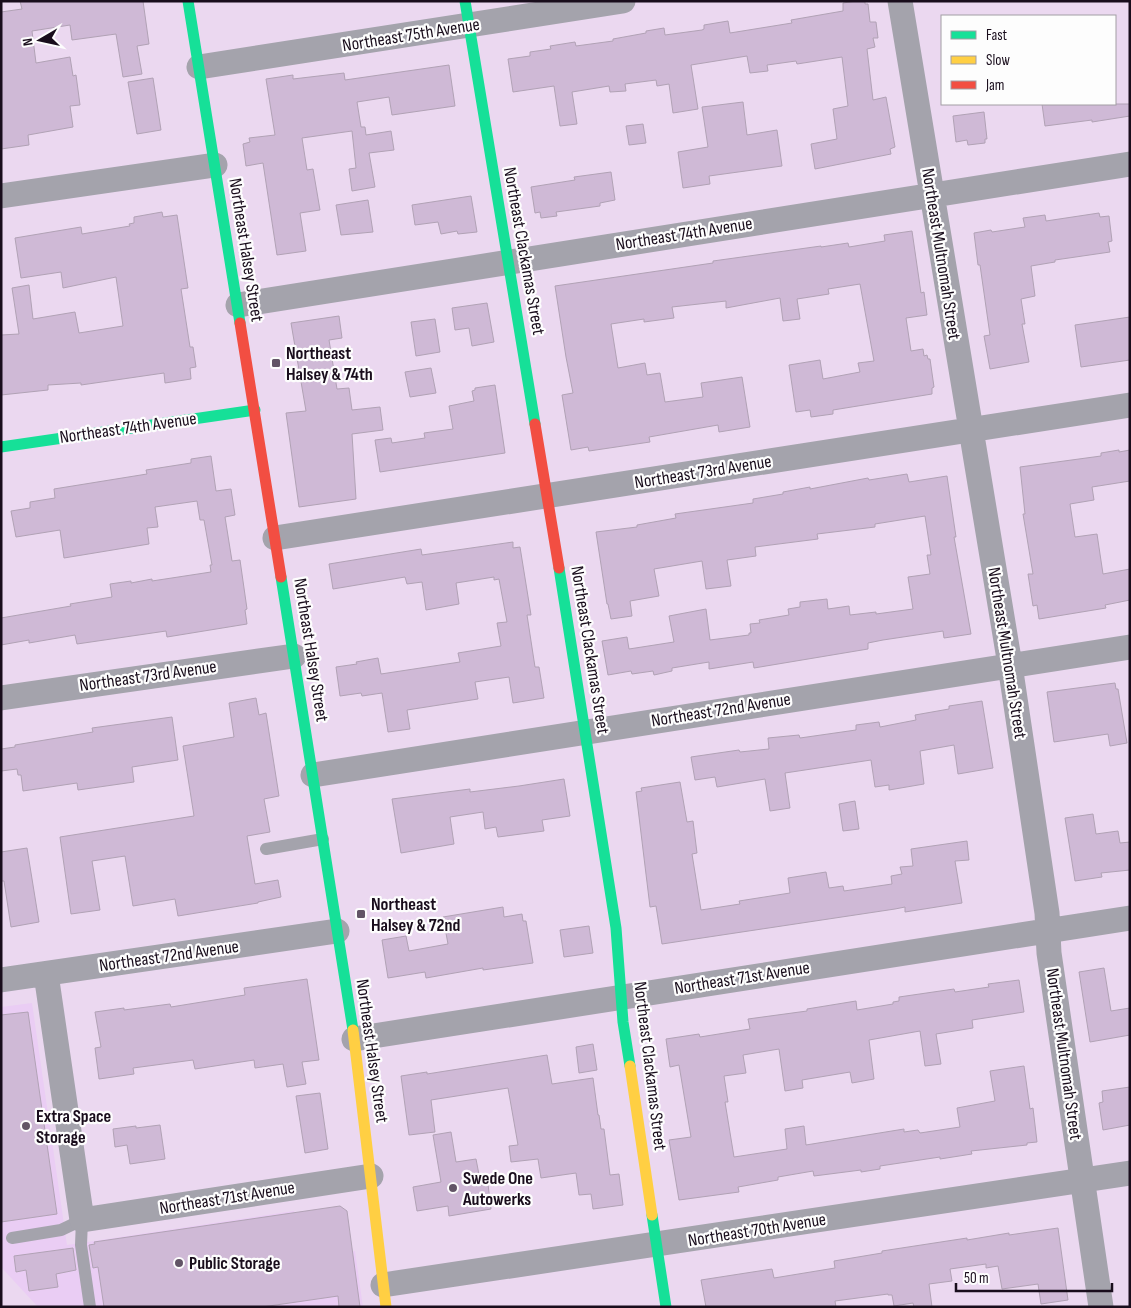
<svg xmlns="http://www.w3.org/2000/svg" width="1131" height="1308" font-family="'Sofia Sans Condensed',sans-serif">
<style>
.built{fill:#eacdf4}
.building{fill:#cfb9d6;stroke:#b1a2b5}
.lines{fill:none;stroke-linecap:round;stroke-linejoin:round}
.lane{stroke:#a4a3ac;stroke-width:12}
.street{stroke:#a4a3ac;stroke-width:25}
.fast{stroke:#16e098;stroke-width:11}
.slow{stroke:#ffcf43;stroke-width:11}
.jam{stroke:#f24e42;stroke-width:11}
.poi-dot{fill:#625466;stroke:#fdfdfd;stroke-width:2}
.labels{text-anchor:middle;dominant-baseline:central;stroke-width:4.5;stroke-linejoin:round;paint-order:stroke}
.street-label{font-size:18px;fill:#190d1c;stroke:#fdfdfd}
.poi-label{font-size:18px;font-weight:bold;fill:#190d1c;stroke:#fdfdfd;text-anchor:start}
</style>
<rect width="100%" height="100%" fill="#ebd8f0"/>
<path class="built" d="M32 1003 67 1245 294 1211 301 1258 355 1251 363 1307H38L1 1267V1007Z"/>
<path class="building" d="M20 1H143L149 44 137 46 142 74 123 77 116 34 72 40 70 25 32 31 36 63 70 57 73 76 76 75 80 105 70 106 73 127 28 135 29 145 1 149V12L22 9Z
M856 1H865V4H868L870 22H876L878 38H873L875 47 867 49 873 100 886 97 895 147 890 149 891 154 815 169 811 144 837 139 833 109 848 106 842 57 797 64 796 61 767 65 768 71 750 73 747 56 691 65 698 109 673 113 669 84 657 86 656 80 625 84 626 91 610 92 609 86 572 92 577 124 560 126 554 86 513 92 508 59 530 56V52L551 49 550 46 575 42 576 46 613 41V39L646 33V31L664 28 665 35 702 30 704 29V25L728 21 730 33 792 23 791 20 843 11V3Z
M449 65 455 106 392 115 389 97 357 102 361 127H365L366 135 391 131 394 150 369 153 375 187 352 191 349 169 356 168 352 131 302 138 307 170 313 169 320 210 300 213 306 251 277 255 263 163 246 166 243 144 250 142 249 138 275 135 266 79 293 75V79L344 73 345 80Z
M153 78 161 130 137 134 128 82Z
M743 102 747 135 777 130 782 166 709 176 710 184 683 188 678 152 708 147 702 107Z
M1042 104H1130V116L1092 122V120L1045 126Z
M984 112 987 139H985V143L968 145 967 140 956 142 953 116Z
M643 124 646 143 629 145 626 126Z
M611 172 615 200 600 203V206L556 212 557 216 541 218 540 212 535 213 531 187 575 180 574 177Z
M471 196 477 232 458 234 457 231 441 234 438 222 415 225 412 205Z
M368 200 373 232 341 235 336 205Z
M162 212 163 217 177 215 188 288 181 289 190 347H193L196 367 190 368 191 379 165 383 164 373 81 385V383L48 385V390L1 395V335L19 334 12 288 29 285 33 319 75 312 79 333 123 326 116 277 63 288 61 272 21 278 15 238 81 227 82 234 130 226 129 224 134 223V217Z
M1099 213 1100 217 1109 216 1112 241 1108 242 1110 252 1055 260V262L1031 266 1035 296 1021 299 1025 324H1022L1029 362 990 369 984 336 990 335 980 265H978L974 233 991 230 992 232 1025 227 1023 218 1045 215 1046 221Z
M912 231 921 293 924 292 927 315 906 318 911 351 923 349 924 356 927 355 928 359H930L934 387 932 388V394L833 410V414L811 417 810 410 796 412 789 365 820 360 823 379 860 372 858 363 874 361 860 284 828 289 829 294 797 299 800 319 783 321 780 298 726 308V301L672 307 674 318 644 322V319L611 324 618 368 645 363 647 375 660 373 665 402 703 397 701 383 742 377 750 427 719 432 718 425 649 437 650 442 589 451 588 447 571 450 562 395 573 393 566 357 555 286 713 263V261L821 246V247L848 243 849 247 885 241 884 235Z
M487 303 494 342 472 346 469 328 455 330 452 308Z
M339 316 342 338 329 340 337 389 349 388 352 410 380 407 383 430 352 434 356 499 299 507 286 413 306 411 291 323Z
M1130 317V360L1081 367 1075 325Z
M435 319 440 352 416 356 411 322Z
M431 368 436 393 410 397 405 372Z
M495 385 505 453 380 472 375 440 391 438 392 443 425 438 424 433 453 429 449 406 474 401 472 391 475 390V388Z
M1119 450V452L1130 450V481L1092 487 1094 500 1070 504 1075 537 1097 534 1103 574 1130 569V600L1105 605 1106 608 1039 619 1037 605 1033 606 1028 574H1033L1023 514H1025L1020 467 1101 456V453Z
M211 456 216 491 231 489 235 515 225 517 232 561 240 560 247 609 245 610 247 624 167 637 166 631 77 644 75 635 29 643V640L1 645V618L71 606 70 604 112 597 110 584 131 581V583L152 579V581L211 572 210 565H212L204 520H200L197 501 155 507 158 527 147 528 149 544 64 558 60 530 16 537 11 511 30 508V502L55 498 54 489 147 474 146 470 191 463V459Z
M907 474 909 482 947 476 956 537H954L971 634 944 638 943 631 883 640 868 643V649L754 668 753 662 709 669V662L672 668V671L654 675 653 671 632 674 631 671 608 675 602 641 627 637 629 649 674 642 669 616 706 609 710 640 749 635V633H751L750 624 760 623 759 620 789 615 788 609 800 607V602L827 599 828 609 849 606 850 615 876 612V614L913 609 908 577 930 574 927 555H931L925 516 875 524V527L817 534 818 539 755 547 756 556 727 560 731 586 706 589 702 561 654 569 659 596 630 601 632 616 611 619 608 604H607L596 532 637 527V525L676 518 675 514 753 503V499L783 494V492L810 487V489L868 478 869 480Z
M513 542V548L520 547 531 615H527L535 667H539L544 698 513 703 509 677 475 682 478 699 407 710 410 729 388 732 382 693 362 696 361 693 340 696 336 667 357 664 356 662 378 658 381 674 460 662 458 653 501 646 497 623 507 622 499 579 494 580V577L456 583 459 604 426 610 422 582 407 584 405 577 333 589 329 564 421 549 422 555Z
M1115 683 1116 689H1118L1127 743 1110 746 1108 734 1054 742 1047 692Z
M256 698 259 715 266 713 279 796 264 799 270 832 247 836 255 884 278 880 281 897 258 902V903L178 916 175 899 133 906 125 856 92 861 100 910 71 914 60 837 194 816 183 746 234 737 229 703Z
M982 701 993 768 958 774 954 745 920 751 924 784 889 790V785L875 787 871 760 785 773 790 808 770 811 765 779 717 787 715 777 695 780 691 757 739 750 740 752 769 749 768 738 799 735 800 738 856 730V725L879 722 880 727 916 720 915 715 949 709V706Z
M172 717 178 760 132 767 134 782 78 790 77 783 23 791 21 775H18L17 769 1 771V749L15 747V745L93 732 92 728Z
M564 779 570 816 542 820 544 831 498 837 496 827 485 829 483 812 450 817 454 844 401 853 392 799 470 789V792L519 786Z
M680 782 687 822 693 821 697 853 692 854 701 910 740 904 739 901 790 893 788 878 826 872 829 888 843 886 844 891 892 884 891 876 902 874 900 867 913 866 911 849 967 841 969 860 955 861 962 903 905 912V907L895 909 662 944 656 906 650 907 636 792 642 791 641 788Z
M855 801 859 829 843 831 839 804Z
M1093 814 1096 834 1118 831 1120 843 1130 842V870L1101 873 1102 877 1075 881 1065 818Z
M27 848 39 922 11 927 4 881H1V852Z
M503 907 504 917 522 914 523 921H526L533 963 483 970V968L426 978 425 972 388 978 382 940 406 936 409 951 448 944 443 917Z
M589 926 593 953 564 957 560 930Z
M1104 968 1111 1011 1130 1008V1035L1090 1042 1079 972Z
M307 979 319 1060 302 1062 306 1084 287 1087 283 1064 255 1068 254 1060 195 1069 193 1060 133 1068 134 1074 99 1079 95 1048 101 1047 95 1012 124 1008V1010L170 1004 171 1007 245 995 244 988Z
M1019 980 1024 1012 972 1020 973 1028 936 1034 941 1064 925 1066 920 1031 869 1040 874 1079 852 1083 850 1072 802 1080 803 1088 785 1091 779 1049 743 1055 746 1073 724 1076 728 1102H725L734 1157 787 1149 785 1129 804 1126 806 1145 904 1129V1132L918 1130 920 1133 960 1127 957 1108 995 1101 990 1071 1024 1066 1030 1109 1033 1108 1037 1142 1027 1143V1145L971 1151 972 1154 940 1159V1157L880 1166V1169L861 1172V1170L814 1176 813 1171 778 1177V1180L738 1187 739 1192 679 1200 669 1140 691 1137 679 1065 670 1067 666 1039 699 1034 700 1037 750 1029 748 1019 807 1011V1009L856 1001 857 1010 893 1004V1002L899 1001V997L954 989 955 992 989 987 988 984Z
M28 1012 57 1214 1 1222V1015Z
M593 1044 597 1070 579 1073 576 1047Z
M547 1055 552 1084 593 1078 598 1115H599L601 1129H604L610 1175 619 1174 623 1205 593 1209 591 1194 579 1195 576 1173 541 1178 538 1159 511 1162 509 1146 518 1145 508 1088 431 1100 435 1132 409 1135 401 1076 427 1072V1074Z
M1130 1087V1125L1103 1130 1099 1103 1103 1102 1102 1091Z
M320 1093 328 1149 305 1153 296 1096Z
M160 1125 165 1159 130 1164 127 1145 115 1147 113 1129 136 1126V1128Z
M451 1132 456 1162 476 1159 481 1185 488 1184 491 1209 449 1216 448 1206 417 1211 413 1187 441 1182 433 1135Z
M340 1206 347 1211 360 1307H339L338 1296 262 1307H104L98 1267 93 1268 89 1245 95 1244 94 1242Z
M1058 1228 1068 1300 1041 1304 1038 1284 1002 1289 998 1266 986 1268V1264L950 1269 952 1281 929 1284 932 1307H914L913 1303 894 1306 892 1295H888V1294L835 1301 836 1307H706L701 1280 772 1269 774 1278 835 1268 834 1261 882 1253V1251L967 1238V1240L1009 1233V1235Z
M73 1248 76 1270 56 1274 58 1287 29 1291 26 1270 16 1272 14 1256Z"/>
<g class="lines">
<path class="lane" d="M266 849 323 839
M12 1238 61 1230 82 1220 81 1245 90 1307"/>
<path class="street" d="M900 1 1010 665 1047 913 1049 953 1101 1307
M199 67 623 1
M1 196 215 165
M238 305 1130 164
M275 538 1130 405
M1 698 294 656
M313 775 1130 647
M46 974 82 1220 371 1176
M1 980 337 931
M354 1039 1130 918
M383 1285 1130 1173"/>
<path class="fast" d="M188 1 240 323
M465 1 535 424
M1 447 255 410
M559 568 616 928 623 1022 630 1066
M281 577 353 1030
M652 1215 666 1307"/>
<path class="slow" d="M353 1030 386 1307
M630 1066 652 1215"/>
<path class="jam" d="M240 323 281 577
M535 424 559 568"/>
</g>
<g class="poi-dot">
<rect x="271" y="358" width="10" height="10" rx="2.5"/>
<rect x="356" y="909" width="10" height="10" rx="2.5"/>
<circle cx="26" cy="1126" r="5"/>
<circle cx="453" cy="1188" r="5"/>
<circle cx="179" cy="1263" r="5"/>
</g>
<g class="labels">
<g class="street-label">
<text transform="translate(411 35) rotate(-9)">Northeast 75th Avenue</text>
<text transform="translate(684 234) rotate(-9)">Northeast 74th Avenue</text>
<text transform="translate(246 250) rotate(81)">Northeast Halsey Street</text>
<text transform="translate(524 251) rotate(80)">Northeast Clackamas Street</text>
<text transform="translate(941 254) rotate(81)">Northeast Multnomah Street</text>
<text transform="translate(128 428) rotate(-8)">Northeast 74th Avenue</text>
<text transform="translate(703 472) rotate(-9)">Northeast 73rd Avenue</text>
<text transform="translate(311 650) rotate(81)">Northeast Halsey Street</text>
<text transform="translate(590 650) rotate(81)">Northeast Clackamas Street</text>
<text transform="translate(1007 653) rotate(81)">Northeast Multnomah Street</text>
<text transform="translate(148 676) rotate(-8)">Northeast 73rd Avenue</text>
<text transform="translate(721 710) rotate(-9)">Northeast 72nd Avenue</text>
<text transform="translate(169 956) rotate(-8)">Northeast 72nd Avenue</text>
<text transform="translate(742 978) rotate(-9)">Northeast 71st Avenue</text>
<text transform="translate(372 1051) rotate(82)">Northeast Halsey Street</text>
<text transform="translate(1064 1054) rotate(82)">Northeast Multnomah Street</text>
<text transform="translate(650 1066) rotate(83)">Northeast Clackamas Street</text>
<text transform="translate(227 1198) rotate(-9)">Northeast 71st Avenue</text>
<text transform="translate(757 1230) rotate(-9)">Northeast 70th Avenue</text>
</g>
<g class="poi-label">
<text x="286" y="353">Northeast<tspan x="286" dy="21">Halsey &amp; 74th</tspan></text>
<text x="371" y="904">Northeast<tspan x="371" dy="21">Halsey &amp; 72nd</tspan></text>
<text x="36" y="1116">Extra Space<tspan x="36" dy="21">Storage</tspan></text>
<text x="463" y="1178">Swede One<tspan x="463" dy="21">Autowerks</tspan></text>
<text x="189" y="1263">Public Storage</text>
</g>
</g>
<rect width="1131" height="1308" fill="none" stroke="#190d1c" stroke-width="5"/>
<rect x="941" y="15" width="175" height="90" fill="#fdfdfd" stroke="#a29da3"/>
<rect x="951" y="31" width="25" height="8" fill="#16e098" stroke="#a29da3"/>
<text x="986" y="40" font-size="15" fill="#190d1c">Fast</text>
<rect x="951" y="56" width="25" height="8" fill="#ffcf43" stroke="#a29da3"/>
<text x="986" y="65" font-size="15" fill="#190d1c">Slow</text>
<rect x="951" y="81" width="25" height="8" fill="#f24e42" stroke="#a29da3"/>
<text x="986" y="90" font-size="15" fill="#190d1c">Jam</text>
<g transform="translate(40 40) rotate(261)" stroke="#fdfdfd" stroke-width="4" paint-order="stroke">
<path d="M0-4L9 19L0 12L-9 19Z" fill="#190d1c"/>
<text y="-8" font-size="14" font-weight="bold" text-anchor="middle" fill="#190d1c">N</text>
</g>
<path d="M956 1283v8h156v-8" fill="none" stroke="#190d1c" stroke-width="2.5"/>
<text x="964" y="1283" font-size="15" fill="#190d1c" stroke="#fdfdfd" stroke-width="4" paint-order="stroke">50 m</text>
</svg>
